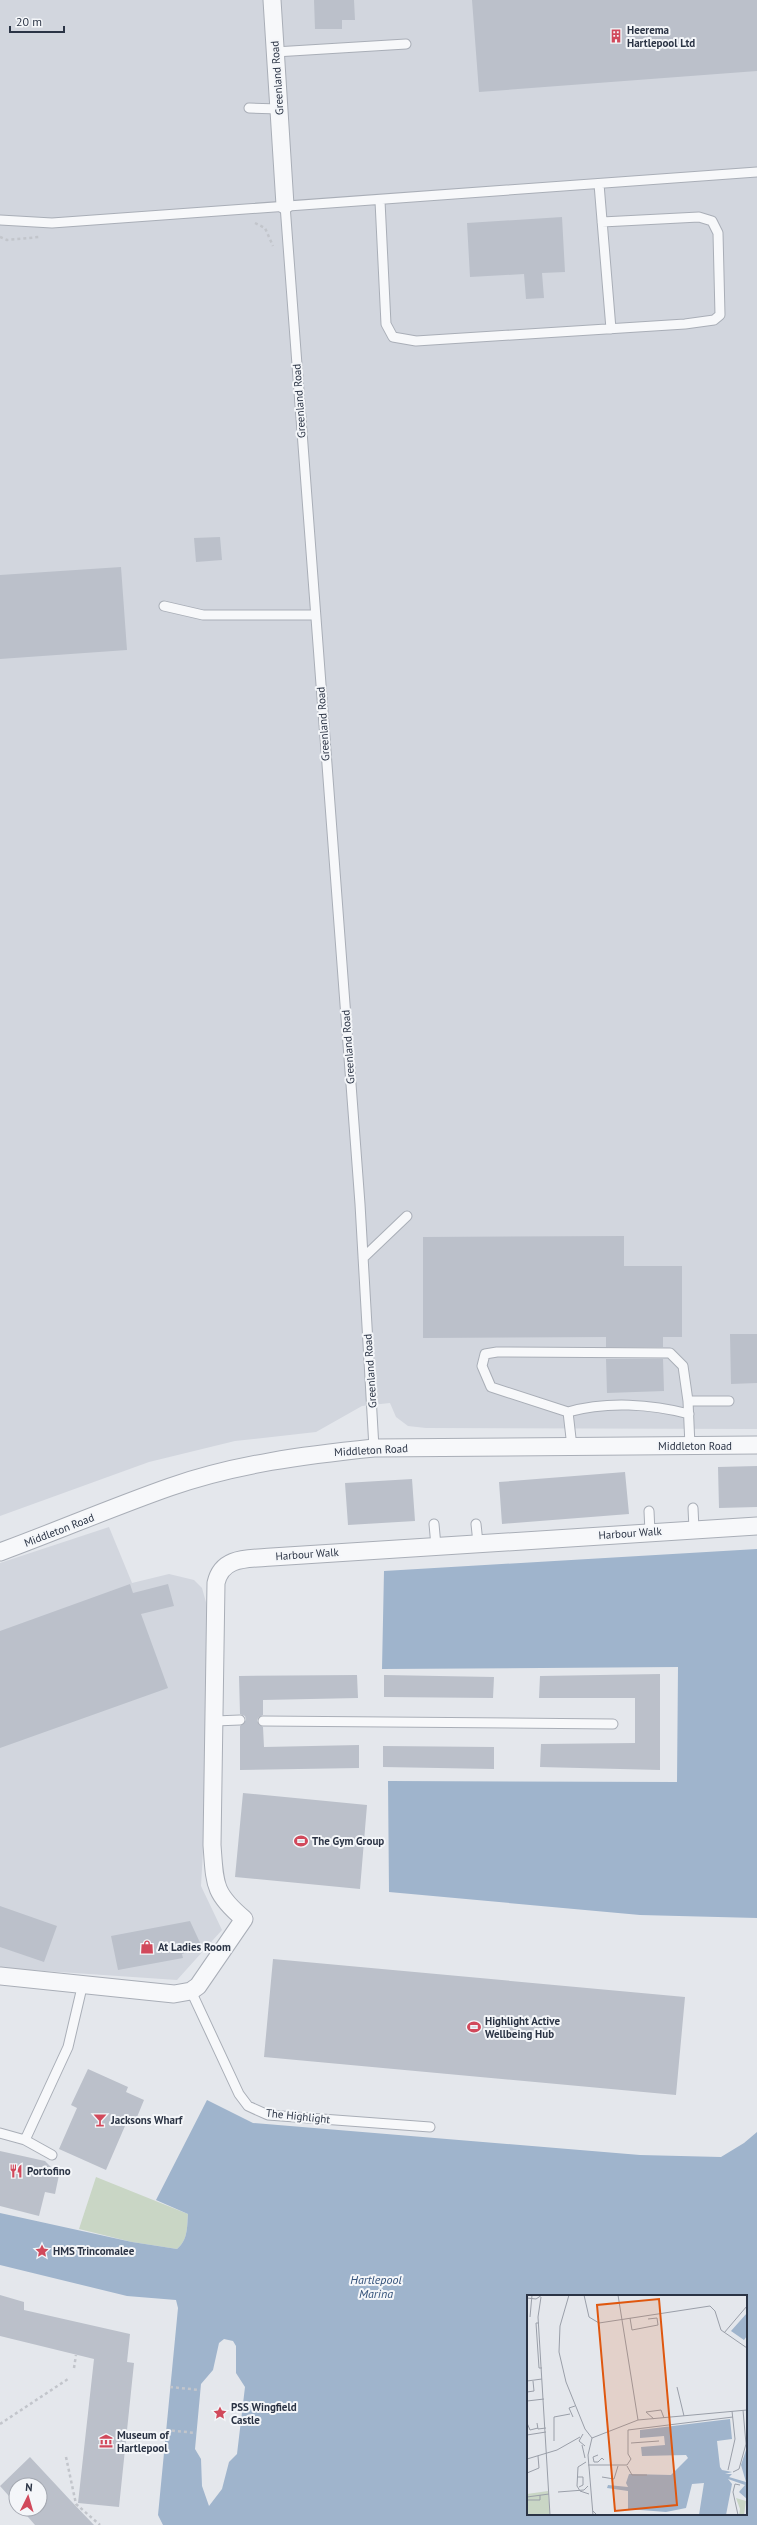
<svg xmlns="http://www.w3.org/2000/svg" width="757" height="2525" font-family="'PT Sans',sans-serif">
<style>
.built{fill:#d2d6de}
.green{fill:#c9d6c5}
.water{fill:#9fb4cc;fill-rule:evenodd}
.building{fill:#bbc0ca}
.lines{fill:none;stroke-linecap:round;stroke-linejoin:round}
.lane-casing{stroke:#a9aeb7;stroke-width:11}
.street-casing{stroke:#a9aeb7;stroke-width:19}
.path{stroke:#c2c5cb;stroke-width:2.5;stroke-dasharray:3 3;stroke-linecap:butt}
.lane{stroke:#f7f8fa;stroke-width:9}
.street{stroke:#f7f8fa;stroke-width:17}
.labels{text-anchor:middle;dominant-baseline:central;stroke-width:4;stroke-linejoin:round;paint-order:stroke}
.poi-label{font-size:11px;font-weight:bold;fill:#2b3445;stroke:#f4f6f9;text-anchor:start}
.street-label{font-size:11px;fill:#2b3445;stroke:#f4f6f9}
.water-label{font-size:12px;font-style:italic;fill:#34527a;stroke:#f4f6f9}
.inset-road{fill:none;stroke:#9a9fa9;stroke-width:1}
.view{fill:#df570f;fill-opacity:0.15;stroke:#df570f;stroke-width:2}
.inset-edge{fill:none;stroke:#2b3445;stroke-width:2}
</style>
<rect width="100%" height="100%" fill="#e4e7ec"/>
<path class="built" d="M0 0H757V1429L426 1428 408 1426 396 1417 390 1403 362 1406 316 1432 235 1441 149 1462 0 1516Z
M109 1527 132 1583 169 1574 194 1580 202 1588 207 1606 208 1765 201 1886 222 1930 177 1980 0 1968V1563Z"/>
<path class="green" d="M96 2177 188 2214C187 2227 188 2240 177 2249L132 2242 79 2229Z"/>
<path class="water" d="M757 1549V1918L640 1915 389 1892 388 1781 677 1782 678 1667 382 1669 384 1571Z
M207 2100 253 2123 640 2155 721 2157 744 2143 757 2132V2525H163L158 2515 178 2308 176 2300 127 2296 0 2265V2213L132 2242 177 2249C188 2240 187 2227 188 2214L156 2200ZM528 2296H746V2514H528ZM224 2339 233 2341 236 2346V2373L245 2387 237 2454 229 2462 222 2489 209 2506 202 2486 201 2459 195 2449 201 2384 213 2370 219 2343Z"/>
<path class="building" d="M314 0H354L355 20H342V29H315Z
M472 0H757V71L479 92Z
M562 217 565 272 542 273 544 298 526 299 524 274 470 277 467 223Z
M220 537 222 560 196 562 194 538Z
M121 567 127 650 0 659V575Z
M624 1236V1266H682V1337H663V1347H606V1337L423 1338V1237Z
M730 1334H757V1383L731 1384Z
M606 1359H663L664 1391 607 1393Z
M757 1466V1507L719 1508 718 1467Z
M625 1472 629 1514 502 1524 499 1482Z
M412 1479 415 1521 348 1525 345 1483Z
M130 1584 133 1593 168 1584 174 1606 141 1614 168 1688 0 1748V1631Z
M660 1674V1770L540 1767 541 1744 635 1743V1698H539L540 1676Z
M357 1675 358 1698 263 1700V1715L258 1718 257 1721 263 1727 264 1747 359 1745V1768L240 1770V1726L246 1720 245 1716 240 1714 239 1676Z
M384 1675 494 1677 493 1698 384 1697Z
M383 1746 494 1747V1769L383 1767Z
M243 1793 367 1805 360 1889 235 1877Z
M0 1906 57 1926 44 1962 0 1947Z
M190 1921 202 1947 182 1954 183 1958 118 1970 111 1936Z
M273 1959 685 1997 676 2095 264 2057Z
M88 2069 128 2087 126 2092 144 2100 135 2122 128 2119 106 2170 59 2149 77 2108 71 2105Z
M0 2151 45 2161 59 2175 55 2194 45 2192 39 2216 0 2206Z
M0 2295 24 2302V2310L130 2334 127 2362 134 2363 119 2507 78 2503 94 2359 0 2336Z
M30 2457 71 2501 94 2525H35L21 2509H40V2485H16V2504L0 2486Z"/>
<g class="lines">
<g class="lane-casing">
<path id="lane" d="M275 52 406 44
M249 108 279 109
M599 184 611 329
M380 201 386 324 393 337 416 341 685 324 714 320 720 315 718 233 712 221 699 217 602 222
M285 205 360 1204 374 1448
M0 220 52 223 757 172
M164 606 203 615H314
M363 1258 407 1216
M688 1401H729
M568 1412C607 1401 651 1404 689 1414
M572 1447 568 1412 491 1387 482 1366 485 1354 497 1352 670 1353 683 1366 688 1401 690 1446
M693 1508 694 1529
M649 1511 650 1532
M434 1524 436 1546
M476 1524 478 1543
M215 1721 240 1720
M263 1721 613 1724
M191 1991 239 2094 248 2106 268 2115 430 2127
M0 2133 25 2140 68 2047 83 1983
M25 2140 52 2155"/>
</g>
<g class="street-casing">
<path id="street" d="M272 0 285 205
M0 1552C57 1531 113 1507 170 1487 235 1464 306 1455 374 1448L757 1445
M0 1976 174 1994 191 1991 198 1986 244 1919C213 1893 215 1884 212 1845L216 1583C222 1556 248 1559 272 1557L757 1526"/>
</g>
<path class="path" d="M255 223 265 228 273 246
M0 237 7 240 39 237
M74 2368 76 2355
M170 2387 200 2390
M0 2424 68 2379
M166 2430 196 2433
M66 2457 76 2504 100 2525"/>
<use href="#lane" class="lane"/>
<use href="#street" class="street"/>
</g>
<defs>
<g id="building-bare" transform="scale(1.08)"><path d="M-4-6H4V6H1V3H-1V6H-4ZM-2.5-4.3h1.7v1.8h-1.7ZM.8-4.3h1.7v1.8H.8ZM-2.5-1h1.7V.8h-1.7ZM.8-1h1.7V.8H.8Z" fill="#d1495b" stroke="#f4f6f9" stroke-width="2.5" paint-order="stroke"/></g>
<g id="stadium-bare" transform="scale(1.08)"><path d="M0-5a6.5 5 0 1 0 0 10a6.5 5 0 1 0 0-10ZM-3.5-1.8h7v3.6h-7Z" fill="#d1495b" stroke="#f4f6f9" stroke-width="2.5" paint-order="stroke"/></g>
<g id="shop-bare" transform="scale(1.08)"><path d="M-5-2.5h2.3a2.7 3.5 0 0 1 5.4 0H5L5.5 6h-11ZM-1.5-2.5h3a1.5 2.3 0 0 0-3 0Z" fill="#d1495b" stroke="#f4f6f9" stroke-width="2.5" paint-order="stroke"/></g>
<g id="bar-bare" transform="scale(1.08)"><path d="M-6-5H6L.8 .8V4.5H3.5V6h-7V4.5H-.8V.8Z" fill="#d1495b" stroke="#f4f6f9" stroke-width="2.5" paint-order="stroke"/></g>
<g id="restaurant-bare" transform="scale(1.08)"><path d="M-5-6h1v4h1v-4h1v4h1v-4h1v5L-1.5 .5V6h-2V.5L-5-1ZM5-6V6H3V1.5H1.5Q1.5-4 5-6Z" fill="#d1495b" stroke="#f4f6f9" stroke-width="2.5" paint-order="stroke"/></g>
<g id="sight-bare" transform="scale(1.08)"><path d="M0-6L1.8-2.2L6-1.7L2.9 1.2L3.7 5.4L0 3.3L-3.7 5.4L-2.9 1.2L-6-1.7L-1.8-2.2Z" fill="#d1495b" stroke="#f4f6f9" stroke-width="2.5" paint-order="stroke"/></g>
<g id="museum-bare" transform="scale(1.08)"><path d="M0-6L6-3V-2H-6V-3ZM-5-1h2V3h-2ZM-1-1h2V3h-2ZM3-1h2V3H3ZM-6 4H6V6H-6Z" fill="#d1495b" stroke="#f4f6f9" stroke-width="2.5" paint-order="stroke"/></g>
</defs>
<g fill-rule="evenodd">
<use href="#building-bare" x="616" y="36"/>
<use href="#stadium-bare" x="301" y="1841"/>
<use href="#shop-bare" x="147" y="1947"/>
<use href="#stadium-bare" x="474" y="2027"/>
<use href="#bar-bare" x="100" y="2120"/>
<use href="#restaurant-bare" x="16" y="2171"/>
<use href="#sight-bare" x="42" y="2251"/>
<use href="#sight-bare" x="220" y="2413"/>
<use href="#museum-bare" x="106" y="2441"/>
</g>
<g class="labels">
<g class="poi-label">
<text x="627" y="30">Heerema<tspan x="627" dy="13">Hartlepool Ltd</tspan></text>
<text x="312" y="1841">The Gym Group</text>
<text x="158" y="1947">At Ladies Room</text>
<text x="485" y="2021">Highlight Active<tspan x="485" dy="13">Wellbeing Hub</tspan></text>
<text x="111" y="2120">Jacksons Wharf</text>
<text x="27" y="2171">Portofino</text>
<text x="53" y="2251">HMS Trincomalee</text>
<text x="231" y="2407">PSS Wingfield<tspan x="231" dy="13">Castle</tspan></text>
<text x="117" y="2435">Museum of<tspan x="117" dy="13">Hartlepool</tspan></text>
</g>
<g class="street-label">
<text transform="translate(277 78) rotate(-94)">Greenland Road</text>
<text transform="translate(299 401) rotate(-94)">Greenland Road</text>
<text transform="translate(323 724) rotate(-94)">Greenland Road</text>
<text transform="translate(348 1047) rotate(-94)">Greenland Road</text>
<text transform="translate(370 1371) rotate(-94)">Greenland Road</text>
<text x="695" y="1446">Middleton Road</text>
<text transform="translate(371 1450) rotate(-3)">Middleton Road</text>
<text transform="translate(59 1530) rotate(-21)">Middleton Road</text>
<text transform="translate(630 1533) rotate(-4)">Harbour Walk</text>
<text transform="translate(307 1554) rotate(-4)">Harbour Walk</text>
<text transform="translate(298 2116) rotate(6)">The Highlight</text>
</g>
<g class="water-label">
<text x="376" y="2279">Hartlepool<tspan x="376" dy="14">Marina</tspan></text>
</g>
</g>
<g transform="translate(527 2295)">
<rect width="220" height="220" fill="#e4e7ec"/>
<path d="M21 196 23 220H0V199ZM209 203 219 206 217 220H212L213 214Z" fill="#c9d6c5"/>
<path d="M220 18V41L217 45 204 36ZM203 124 205 144 190 146 193 172 195 175 205 177 198 179H205L202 182 219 187 214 170 220 152V204L212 197 218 190 201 184 205 189 199 220H172L177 188 165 189 159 213 139 217 101 214V196L80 193 81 190 101 192 99 188 102 179 144 180 161 163 159 160 115 161 114 152 138 150 137 141 113 143V135Z" fill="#9fb4cc"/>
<path class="inset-road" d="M42 0 33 31 32 57 39 87 58 134 65 143 61 160 66 220M57 0 62 22 72 28 183 11 188 16 194 35 220 53M91 0 111 125M14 2 11 22 23 220M0 3 9 4 15 0M3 22 5 0M103 23 105 35 131 30 130 23 121 24M12 28H9L12 73H15M197 38 220 11M0 86 15 84M150 92 157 121M0 97 7 96 6 86M0 106 17 104M46 122 42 113 48 111M127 124 119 117 134 115 137 123M0 128 3 135 11 133M10 128 11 134 19 133M56 139 52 146 58 151M0 140 19 137M65 143 111 125 220 115M27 146V122L43 119M104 148 132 146M55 150 58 163M71 160 66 162 67 167H71L75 163 77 165M0 164 30 155 53 142M59 167 51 172 50 191 53 196 62 199M61 170H100L104 164 101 159V135L206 122M100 171 105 180H120M201 175 208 144 205 116M206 177 212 174 219 149 216 115M0 178 12 173 11 161M50 182H56V190L52 192M75 182 87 184 91 171M31 197 57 195 61 191M0 202 22 199M0 205H13V200M66 216 70 220H80M211 220 206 197 208 189 213 190"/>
<path class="view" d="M132 4 150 210 88 216 70 10Z"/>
<rect width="220" height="220" class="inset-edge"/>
</g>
<g transform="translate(28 2497) rotate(5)"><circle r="19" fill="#f4f6f9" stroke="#a4a8b1"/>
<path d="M0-3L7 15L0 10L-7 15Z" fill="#d1495b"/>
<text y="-6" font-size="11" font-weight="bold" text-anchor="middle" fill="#2b3445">N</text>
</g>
<path d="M10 26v6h54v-6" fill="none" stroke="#2b3445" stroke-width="2"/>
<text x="16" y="26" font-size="12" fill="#2b3445" stroke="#f4f6f9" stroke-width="3" paint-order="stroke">20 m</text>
</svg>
